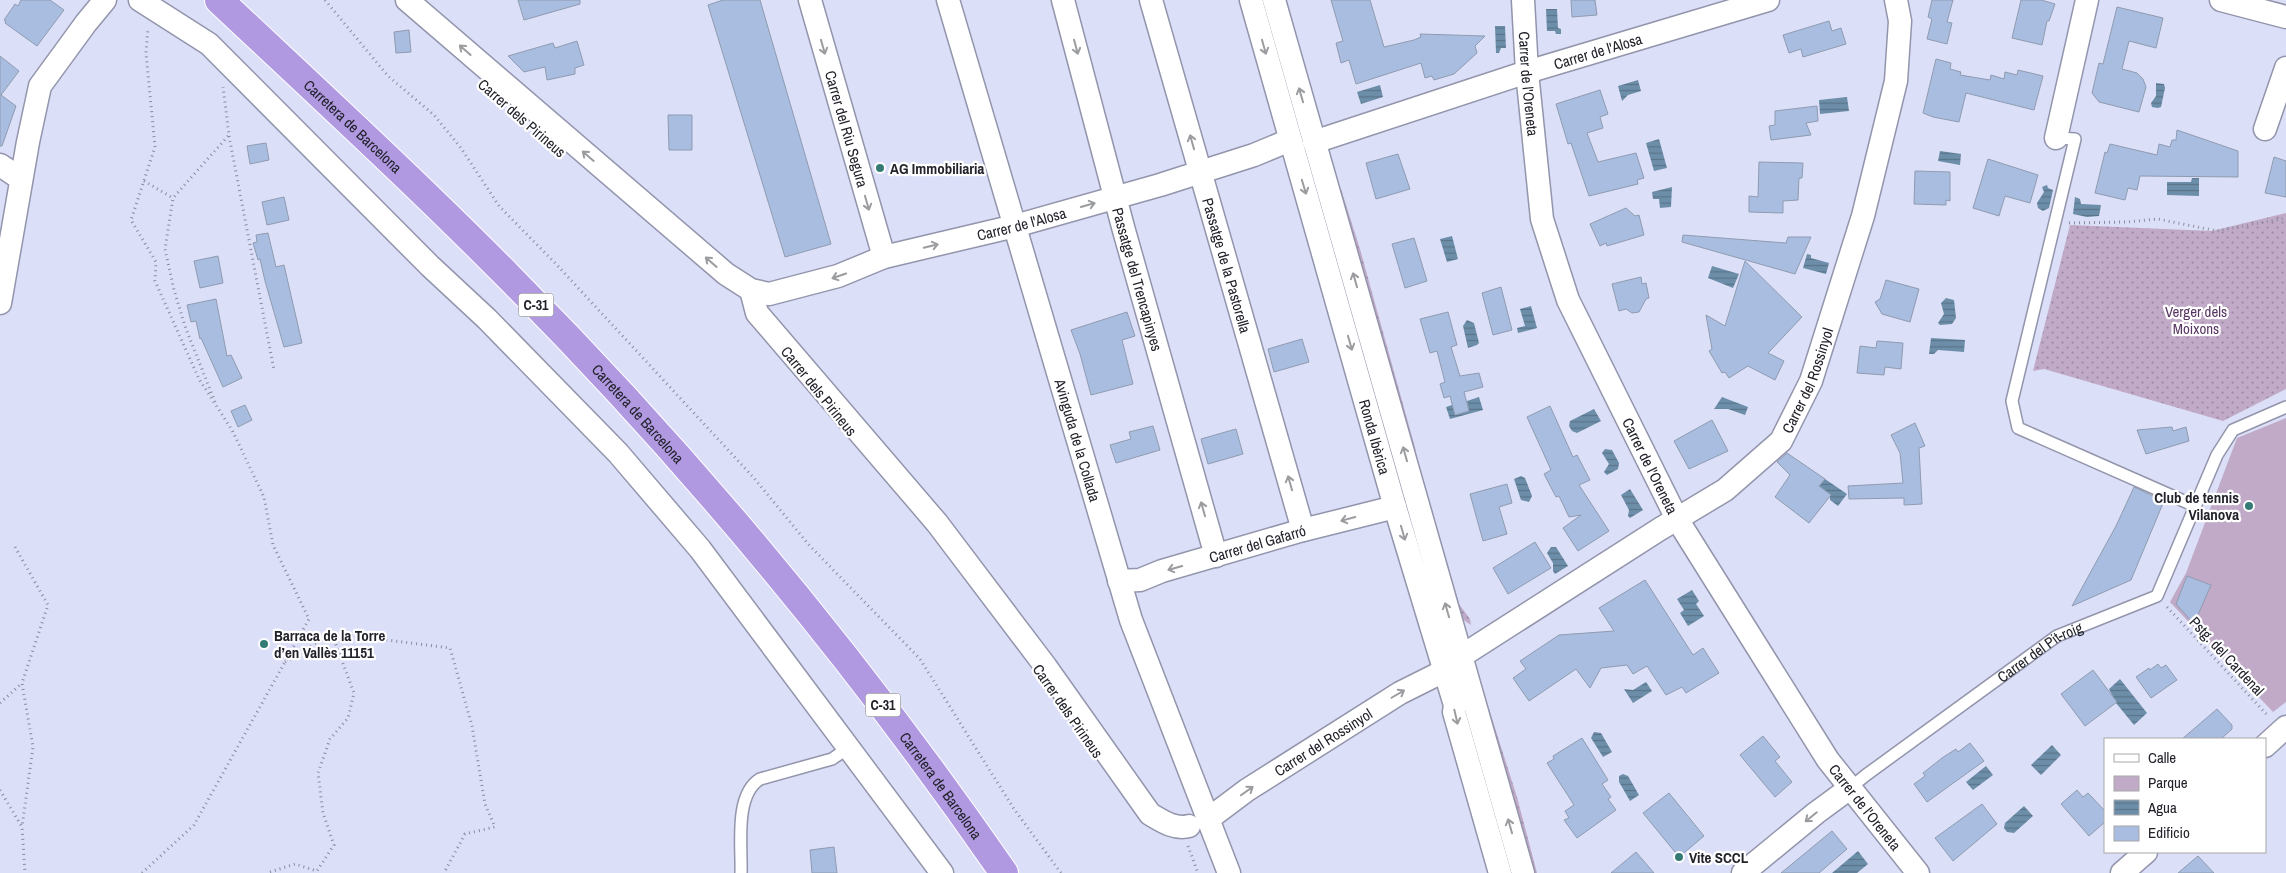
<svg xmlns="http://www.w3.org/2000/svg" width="2286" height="873" font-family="'Archivo Narrow',sans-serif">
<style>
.park{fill:#c1aac8}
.garden{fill:url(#garden-dots)}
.water{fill:url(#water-rules)}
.building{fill:#a8bde0;stroke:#8f9bb0}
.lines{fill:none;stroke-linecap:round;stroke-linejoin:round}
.lane-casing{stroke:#9295ab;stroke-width:14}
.street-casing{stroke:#9295ab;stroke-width:25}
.highway-casing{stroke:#fff;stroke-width:30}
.path{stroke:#8a8c9e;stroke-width:3;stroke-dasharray:1 4;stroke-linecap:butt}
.lane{stroke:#fff;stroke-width:11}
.street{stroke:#fff;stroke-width:22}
.highway{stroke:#b199e2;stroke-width:28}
.oneway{stroke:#9b9c9f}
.poi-dot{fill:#337b74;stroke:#fff;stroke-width:2}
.labels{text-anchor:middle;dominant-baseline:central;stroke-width:4.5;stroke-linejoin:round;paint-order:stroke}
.shield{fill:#fff;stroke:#64646a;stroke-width:1}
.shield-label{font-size:14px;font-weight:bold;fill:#21222a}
.street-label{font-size:15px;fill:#21222a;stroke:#fff}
.poi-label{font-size:15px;font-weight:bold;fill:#21222a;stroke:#fff;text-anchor:start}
.park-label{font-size:15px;fill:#583663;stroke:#fff}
</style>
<defs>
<pattern id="garden-dots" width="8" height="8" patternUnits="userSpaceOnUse" patternTransform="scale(1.25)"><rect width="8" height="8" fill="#c1aac8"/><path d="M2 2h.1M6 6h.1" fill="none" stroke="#9c8aa3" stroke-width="1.8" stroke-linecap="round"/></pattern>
<pattern id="water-rules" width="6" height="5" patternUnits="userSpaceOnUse" patternTransform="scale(1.25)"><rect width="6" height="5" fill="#6d8ea9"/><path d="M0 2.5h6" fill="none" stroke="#59748a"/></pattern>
</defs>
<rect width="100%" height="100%" fill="#dcdff8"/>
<path class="park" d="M2286 418V702L2273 712 2170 602 2186 573 2237 438Z"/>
<path class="garden" d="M1341 189 1360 249 1416 451 1410 452 1337 190Z
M2286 213V389L2223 421 2044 369 2033 371 2070 225 2212 231Z
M1419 466 1459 604 1470 619 1471 625 1462 619 1415 467Z
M1489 709 1517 797 1537 873H1532L1485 711Z"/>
<path class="water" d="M1546 9H1557L1558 28 1561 29V34H1556L1555 31H1547Z
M1495 26H1505L1506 48H1501L1499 53H1496Z
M1638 80 1641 91 1628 95 1622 101 1618 86Z
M2156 83 2164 84 2165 88 2161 107 2158 108 2152 107 2151 103 2156 96Z
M1380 85 1383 97 1361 104 1357 92Z
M1847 97 1849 111 1820 114 1819 100Z
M1659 139 1667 168 1654 171 1646 143Z
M1940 151 1961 154 1960 165 1938 161Z
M2192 178H2199V196L2167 195V182H2191Z
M2047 185 2048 188 2053 190 2049 208 2043 211 2038 208 2037 203 2044 192 2042 187Z
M1672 187 1671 207 1660 208 1659 199H1653L1652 192Z
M2075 197 2080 199 2081 204 2101 205 2099 216 2087 217 2073 214Z
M1452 236 1458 259 1447 262 1440 239Z
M1807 254 1811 255V258L1829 263 1826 274 1803 268Z
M1712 266 1739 274 1733 288 1708 278Z
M1946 298 1954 300 1956 318 1952 324 1940 325 1938 323 1944 314 1941 303Z
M1531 306 1537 328 1518 333 1517 328 1525 326 1520 309Z
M1467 320 1474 323 1479 343 1477 345 1468 348 1463 326Z
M1931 338 1965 340 1964 352 1938 350 1934 354H1929Z
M1479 397 1483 410 1450 419 1446 407 1452 405 1455 415 1469 411 1467 401Z
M1722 397 1748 407 1745 415 1728 409H1714Z
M1594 409 1601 421 1577 433 1572 431 1569 426 1570 421Z
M1605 449 1612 450 1619 463 1618 469 1607 475 1604 472 1609 464 1602 453Z
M1521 476 1525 478 1532 496 1529 502 1521 500 1514 479Z
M1825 479 1847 494 1838 506 1830 500V494L1819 486Z
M1630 489 1643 510 1630 518 1628 516 1629 510 1621 495Z
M1551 547H1556L1568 566 1555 574 1553 571V563L1547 553Z
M1692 590 1699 601 1696 604 1704 616 1688 626 1680 613 1684 610 1677 599Z
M2120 679 2147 713 2134 725 2116 703 2109 689Z
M1646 682 1652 691 1633 703 1624 689 1633 690Z
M1594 732 1601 733 1612 752 1603 757 1591 738Z
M2052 745 2061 755 2041 775 2031 765Z
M1986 766 1993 775 1973 790 1966 782Z
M1623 774 1628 776 1639 795 1630 801 1619 782V776Z
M2024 806 2033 816 2014 833 2007 832 2004 828 2005 823Z
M1858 851 1868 864 1857 873H1832Z"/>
<path class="building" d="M21 0H50L64 10 37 46 5 23 6 21 4 20 15 4 18 6Z
M518 0H580V4L524 20Z
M723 0H760L831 244 785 257 708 5Z
M1331 0H1370L1384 47 1414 40 1421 37 1420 34 1485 36 1475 46 1477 53 1454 74 1434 80 1432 76 1425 78 1421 63 1356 84 1349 60 1341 63 1336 43 1343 41Z
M1571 0H1595L1597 15 1572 17Z
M1932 0H1953L1947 22 1952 23 1947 44 1927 39 1932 19 1928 17Z
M2021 0H2041L2055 4 2049 21H2047L2042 45 2012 38Z
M2117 7 2163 18 2156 48 2129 41 2122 69 2137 73 2143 79 2146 87 2139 112 2099 102 2092 93 2099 63 2103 64Z
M1829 21 1832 31 1841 28 1846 44 1803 57 1801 49 1789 53 1783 35Z
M409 30 411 52 396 53 394 32Z
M577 41 584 65 575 68V74L547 80 545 67 524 72 508 56 553 43 555 48Z
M0 56 19 71 1 95 16 106 2 146H0Z
M1936 59 1951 63 1950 69 1961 72 1960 75 1990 80 1991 75 2004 79 2005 72 2017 75 2018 70 2043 76 2034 110 1966 93 1959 122 1933 117 1923 113Z
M1600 90 1608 114 1600 117 1603 128 1587 133 1598 162 1636 153 1644 178 1637 180 1638 184 1589 196 1571 143 1568 144 1556 104Z
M1817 106 1818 121 1806 123 1811 135 1771 140 1769 126 1775 125V111Z
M668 115H692V150H669Z
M2177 130 2238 151V177L2140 176 2137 190 2128 188 2125 200 2095 193 2105 152 2107 153 2110 144 2157 155 2159 144 2170 147 2172 140H2176Z
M266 143 269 160 250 164 247 146Z
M1398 154 1410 189 1376 199 1366 163Z
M2274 157 2286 161V197L2265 193Z
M1988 159 2038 175 2030 203 2005 196 1999 216 1973 208Z
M1759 162 1803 163 1802 178H1799L1798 200 1783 201V213L1749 212V196L1758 197Z
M1915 171 1950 172V201L1946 200V205L1914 204Z
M284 197 289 220 267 225 262 202Z
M1626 208 1635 216 1639 215 1644 235 1607 246 1606 243 1600 246 1590 224Z
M268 233 276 267 284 265 302 343 284 347 265 281 260 259 258 260 253 243 257 242 256 235Z
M1683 235 1786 243 1788 237H1811L1795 274 1682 242Z
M1414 238 1427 281 1405 288 1392 244Z
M218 256 223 283 200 288 194 261Z
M1745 261 1802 317 1768 353 1784 361 1775 380 1748 366 1729 378 1725 372 1722 373 1709 351 1712 349 1706 315 1725 326Z
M1641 277 1642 284 1646 283 1649 298 1646 299 1639 312 1632 313 1626 309 1619 311 1612 284Z
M1886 280 1919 289 1910 322 1882 314 1875 302 1880 299Z
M1501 287 1512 330 1493 335 1482 293Z
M216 299 227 356 231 355 242 378 223 387 201 338 200 339 196 321 191 322 187 305Z
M1127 312 1135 336 1122 340 1133 384 1091 395 1080 354 1071 330Z
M1448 312 1457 345 1451 347 1460 376 1479 373 1483 387 1464 392 1469 411 1455 415 1450 396 1444 398 1440 384 1445 382 1437 351 1430 353 1420 319Z
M1302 339 1309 362 1274 372 1268 349Z
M1877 341 1903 343 1901 369 1885 367 1884 375 1857 373 1860 346 1876 348Z
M245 405 252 420 238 427 231 411Z
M1550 406 1573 457 1577 455 1590 480 1579 485 1609 531 1578 551 1563 528 1581 515 1569 517 1559 496 1556 497 1544 474 1551 470 1527 417Z
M1712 420 1728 451 1689 469 1674 441Z
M1915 423 1925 446 1919 448 1922 504 1904 505V498L1849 499 1848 486 1903 483 1900 453 1891 435Z
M1153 426 1160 450 1116 463 1110 445 1131 439 1129 432Z
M2172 427 2173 431 2186 427 2189 441 2146 454 2137 430Z
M1236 429 1243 454 1208 464 1201 439Z
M1787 453 1825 479 1819 486 1831 495 1809 523 1775 497 1790 475 1777 462Z
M1507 484 1512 503 1499 507 1507 534 1483 541 1470 494Z
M2134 487 2164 501 2131 580 2072 606 2116 526Z
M1535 542 1551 568 1508 594 1493 568Z
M2187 576 2211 585 2194 624 2176 604Z
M1645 580 1693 655 1703 648 1719 673 1686 693 1682 687 1666 695 1647 666 1633 674 1627 665 1601 668 1590 688 1576 669 1529 701 1513 678 1526 669 1520 661 1559 635 1614 631 1599 608Z
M2158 664 2161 668 2166 665 2177 680 2151 698 2136 677 2149 668 2150 670Z
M2093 670 2117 702 2085 726 2061 694Z
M2217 709 2232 725V729L2221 739H2182Z
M1763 736 1780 757 1775 761 1792 782 1775 797 1740 755Z
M1582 738 1608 780 1602 784 1611 797 1608 799 1616 810 1577 838 1564 820 1569 818 1565 811 1574 805 1547 763 1554 759 1553 756Z
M1970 743 1984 761 1927 802 1914 784 1925 776 1923 773 1942 758 1956 749 1958 752Z
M2077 790 2083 797 2088 793 2105 811V822L2089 836 2061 804Z
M1669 793 1704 836 1679 857 1643 813Z
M1982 804 1997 824 1953 861 1935 838Z
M1832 831 1847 849 1819 873H1781Z
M834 847 837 873H812L810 850Z
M1636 852 1654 873H1611Z
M2198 856 2214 873H2178Z"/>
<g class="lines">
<g class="lane-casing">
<g id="lane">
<path d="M2056 138 2075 139 2012 401 2018 428 2195 506"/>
<path id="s1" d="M1850 788 1866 775 2057 636 2157 596 2217 455 2233 430 2286 407"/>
<path d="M741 873C742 846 734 795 760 779L832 759 848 748"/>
</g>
</g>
<g class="street-casing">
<g id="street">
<path d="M140 0 209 44 430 266 487 319 618 453 700 549 942 873"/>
<path id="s2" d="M407 0 726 274 751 290 769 294 838 276 884 257 1015 226 1160 185 1254 155 1290 140"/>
<path id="s3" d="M810 0 884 257"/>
<path id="s4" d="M948 0 1131 620 1229 873"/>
<path id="s5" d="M1063 0 1123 227 1216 556"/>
<path id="s6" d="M1151 0 1303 530"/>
<path id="s7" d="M1251 0 1395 507 1455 705 1454 712 1500 873"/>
<path d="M1274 0 1523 873"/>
<path id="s8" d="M1523 0 1527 72 1542 219 1568 300 1677 519 1828 760 1918 873"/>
<path d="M2221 0 2286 17"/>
<path d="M2265 129 2286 68"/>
<path d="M2056 138 2087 0"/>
<path id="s9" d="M1314 142 1527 72 1768 0"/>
<path d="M0 165 21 179"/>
<path d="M751 290 757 313 937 523 1046 667 1150 814C1162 821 1175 830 1189 826"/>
<path d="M0 303 28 142 40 86 86 23 105 0"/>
<path id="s10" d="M1119 581 1140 580 1162 571 1303 530 1395 507"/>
<path id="s11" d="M1460 657 1660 529 1725 490 1781 441 1811 381 1863 216 1896 81 1900 21 1896 0"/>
<path d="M2265 746 2286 727"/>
<path id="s12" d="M1207 820 1247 790 1400 693 1444 671"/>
<path d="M1743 873 1816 813 1850 788"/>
<path d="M2122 873 2146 852"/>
</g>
</g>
<g class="highway-casing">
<g id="highway">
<path id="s13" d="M219 0C317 92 416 183 510 278 691 460 858 662 1004 873"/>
</g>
</g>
<path class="path" d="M325 0 388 76 434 115 461 148 499 206 557 265 754 478 809 545 920 659 1014 809 1061 873
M229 136 274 370
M144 181 173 198
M2069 223 2126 222 2158 219 2217 231 2286 218
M215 402 186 329 174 290 165 249 173 198 229 135 223 87
M15 547 48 605 22 683 33 747 22 827
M2167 607 2268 716
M285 662 332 633 450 648 472 726 485 804 495 827 465 834 444 873
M0 703 22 683
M0 790 22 827 25 873
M1188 846 1198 873
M270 872 295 864 317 871 334 845 323 813 318 773 330 739 348 718 354 693 332 634
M142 873 194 825 309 619 273 545 264 497 232 430 199 379 155 281 156 262 131 220 155 147 146 53 148 28"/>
<use href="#lane" class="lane"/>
<use href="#street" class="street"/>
<use href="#highway" class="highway"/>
</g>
<defs><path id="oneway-shaft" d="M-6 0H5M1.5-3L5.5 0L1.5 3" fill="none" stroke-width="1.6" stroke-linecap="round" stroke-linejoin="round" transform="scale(1.25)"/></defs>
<g class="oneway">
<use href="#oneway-shaft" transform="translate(823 47) rotate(74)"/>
<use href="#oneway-shaft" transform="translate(1076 47) rotate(75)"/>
<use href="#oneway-shaft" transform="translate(1264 47) rotate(74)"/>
<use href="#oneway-shaft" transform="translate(465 50) rotate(-139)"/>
<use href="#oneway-shaft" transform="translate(1301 95) rotate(-106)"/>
<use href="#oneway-shaft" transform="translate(1192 142) rotate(-106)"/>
<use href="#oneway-shaft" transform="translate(588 156) rotate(-139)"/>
<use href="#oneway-shaft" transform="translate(1304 187) rotate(73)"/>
<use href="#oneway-shaft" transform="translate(867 203) rotate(74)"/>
<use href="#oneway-shaft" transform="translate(1088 205) rotate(-16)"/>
<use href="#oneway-shaft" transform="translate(931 246) rotate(-14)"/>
<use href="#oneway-shaft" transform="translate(711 262) rotate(-139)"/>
<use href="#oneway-shaft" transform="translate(839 276) rotate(161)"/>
<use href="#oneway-shaft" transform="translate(1355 280) rotate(-106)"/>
<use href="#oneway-shaft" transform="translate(1350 343) rotate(74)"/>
<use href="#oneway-shaft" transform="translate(1405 454) rotate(-106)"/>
<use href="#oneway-shaft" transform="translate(1290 483) rotate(-106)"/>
<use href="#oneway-shaft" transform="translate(1203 509) rotate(-106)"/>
<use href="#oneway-shaft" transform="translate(1348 519) rotate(165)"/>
<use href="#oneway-shaft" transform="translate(1403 533) rotate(74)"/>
<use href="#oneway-shaft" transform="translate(1175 568) rotate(164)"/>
<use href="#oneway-shaft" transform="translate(1447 610) rotate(-106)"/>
<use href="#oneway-shaft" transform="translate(1398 694) rotate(-30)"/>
<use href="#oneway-shaft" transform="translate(1456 717) rotate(77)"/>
<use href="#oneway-shaft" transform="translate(1247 791) rotate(-35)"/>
<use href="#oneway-shaft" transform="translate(1811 817) rotate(141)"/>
<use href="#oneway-shaft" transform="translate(1510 826) rotate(-106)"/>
</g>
<g class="poi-dot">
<circle cx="880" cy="168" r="5"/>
<circle cx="2249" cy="506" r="5"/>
<circle cx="264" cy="644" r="5"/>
<circle cx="1679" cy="857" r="5"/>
</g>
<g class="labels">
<g class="shield">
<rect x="518.5" y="293.5" width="35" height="23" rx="4"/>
<rect x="865.5" y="693.5" width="35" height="23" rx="4"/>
</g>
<g class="shield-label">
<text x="536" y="305">C-31</text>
<text x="883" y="705">C-31</text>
</g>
<g class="street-label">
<text stroke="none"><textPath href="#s9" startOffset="298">Carrer de l'Alosa</textPath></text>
<text stroke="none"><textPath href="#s8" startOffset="84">Carrer de l'Oreneta</textPath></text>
<text transform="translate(522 118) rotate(41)">Carrer dels Pirineus</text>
<text stroke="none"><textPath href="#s13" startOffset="184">Carretera de Barcelona</textPath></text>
<text stroke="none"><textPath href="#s3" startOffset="134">Carrer del Riu Segura</textPath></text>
<text stroke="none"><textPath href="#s2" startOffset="731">Carrer de l'Alosa</textPath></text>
<text stroke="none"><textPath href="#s6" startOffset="276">Passatge de la Pastorella</textPath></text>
<text stroke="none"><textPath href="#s5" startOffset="289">Passatge del Trencapinyes</textPath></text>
<text stroke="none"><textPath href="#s11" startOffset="454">Carrer del Rossinyol</textPath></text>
<text transform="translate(819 391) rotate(51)">Carrer dels Pirineus</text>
<text stroke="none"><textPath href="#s13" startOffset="589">Carretera de Barcelona</textPath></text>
<text stroke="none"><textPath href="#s7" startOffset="454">Ronda Ibèrica</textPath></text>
<text stroke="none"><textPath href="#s4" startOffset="459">Avinguda de la Collada</textPath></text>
<text stroke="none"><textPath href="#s8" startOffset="490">Carrer de l'Oreneta</textPath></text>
<text stroke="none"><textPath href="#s10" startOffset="144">Carrer del Gafarró</textPath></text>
<text stroke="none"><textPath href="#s1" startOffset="234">Carrer del Pit-roig</textPath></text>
<text transform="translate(2227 656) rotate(47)">Pstg. del Cardenal</text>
<text transform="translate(1068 711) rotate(55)">Carrer dels Pirineus</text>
<text stroke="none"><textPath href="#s12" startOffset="140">Carrer del Rossinyol</textPath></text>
<text stroke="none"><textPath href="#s13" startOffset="1069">Carretera de Barcelona</textPath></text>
<text stroke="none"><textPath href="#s8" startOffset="894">Carrer de l'Oreneta</textPath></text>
</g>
<g class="poi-label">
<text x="890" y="168">AG Immobiliaria</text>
<text x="2239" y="497" text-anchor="end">Club de tennis<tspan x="2239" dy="17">Vilanova</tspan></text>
<text x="274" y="635">Barraca de la Torre<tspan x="274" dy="17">d’en Vallès 11151</tspan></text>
<text x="1689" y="857">Vite SCCL</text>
</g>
<g class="park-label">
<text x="2196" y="311">Verger dels<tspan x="2196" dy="17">Moixons</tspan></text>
</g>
</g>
<rect x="2104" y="738" width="162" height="115" fill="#ffffff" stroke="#a6a7aa"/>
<rect x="2114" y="754" width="25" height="8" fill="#ffffff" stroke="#a6a7aa"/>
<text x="2148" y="763" font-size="15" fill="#21222a">Calle</text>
<rect x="2114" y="776" width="25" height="15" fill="#c1aac8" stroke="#a6a7aa"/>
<text x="2148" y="788" font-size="15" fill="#21222a">Parque</text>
<rect x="2114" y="800" width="25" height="15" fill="url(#water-rules)" stroke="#a6a7aa"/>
<text x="2148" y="813" font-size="15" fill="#21222a">Agua</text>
<rect x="2114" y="826" width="25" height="15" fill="#a8bde0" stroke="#a6a7aa"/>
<text x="2148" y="838" font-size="15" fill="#21222a">Edificio</text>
</svg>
